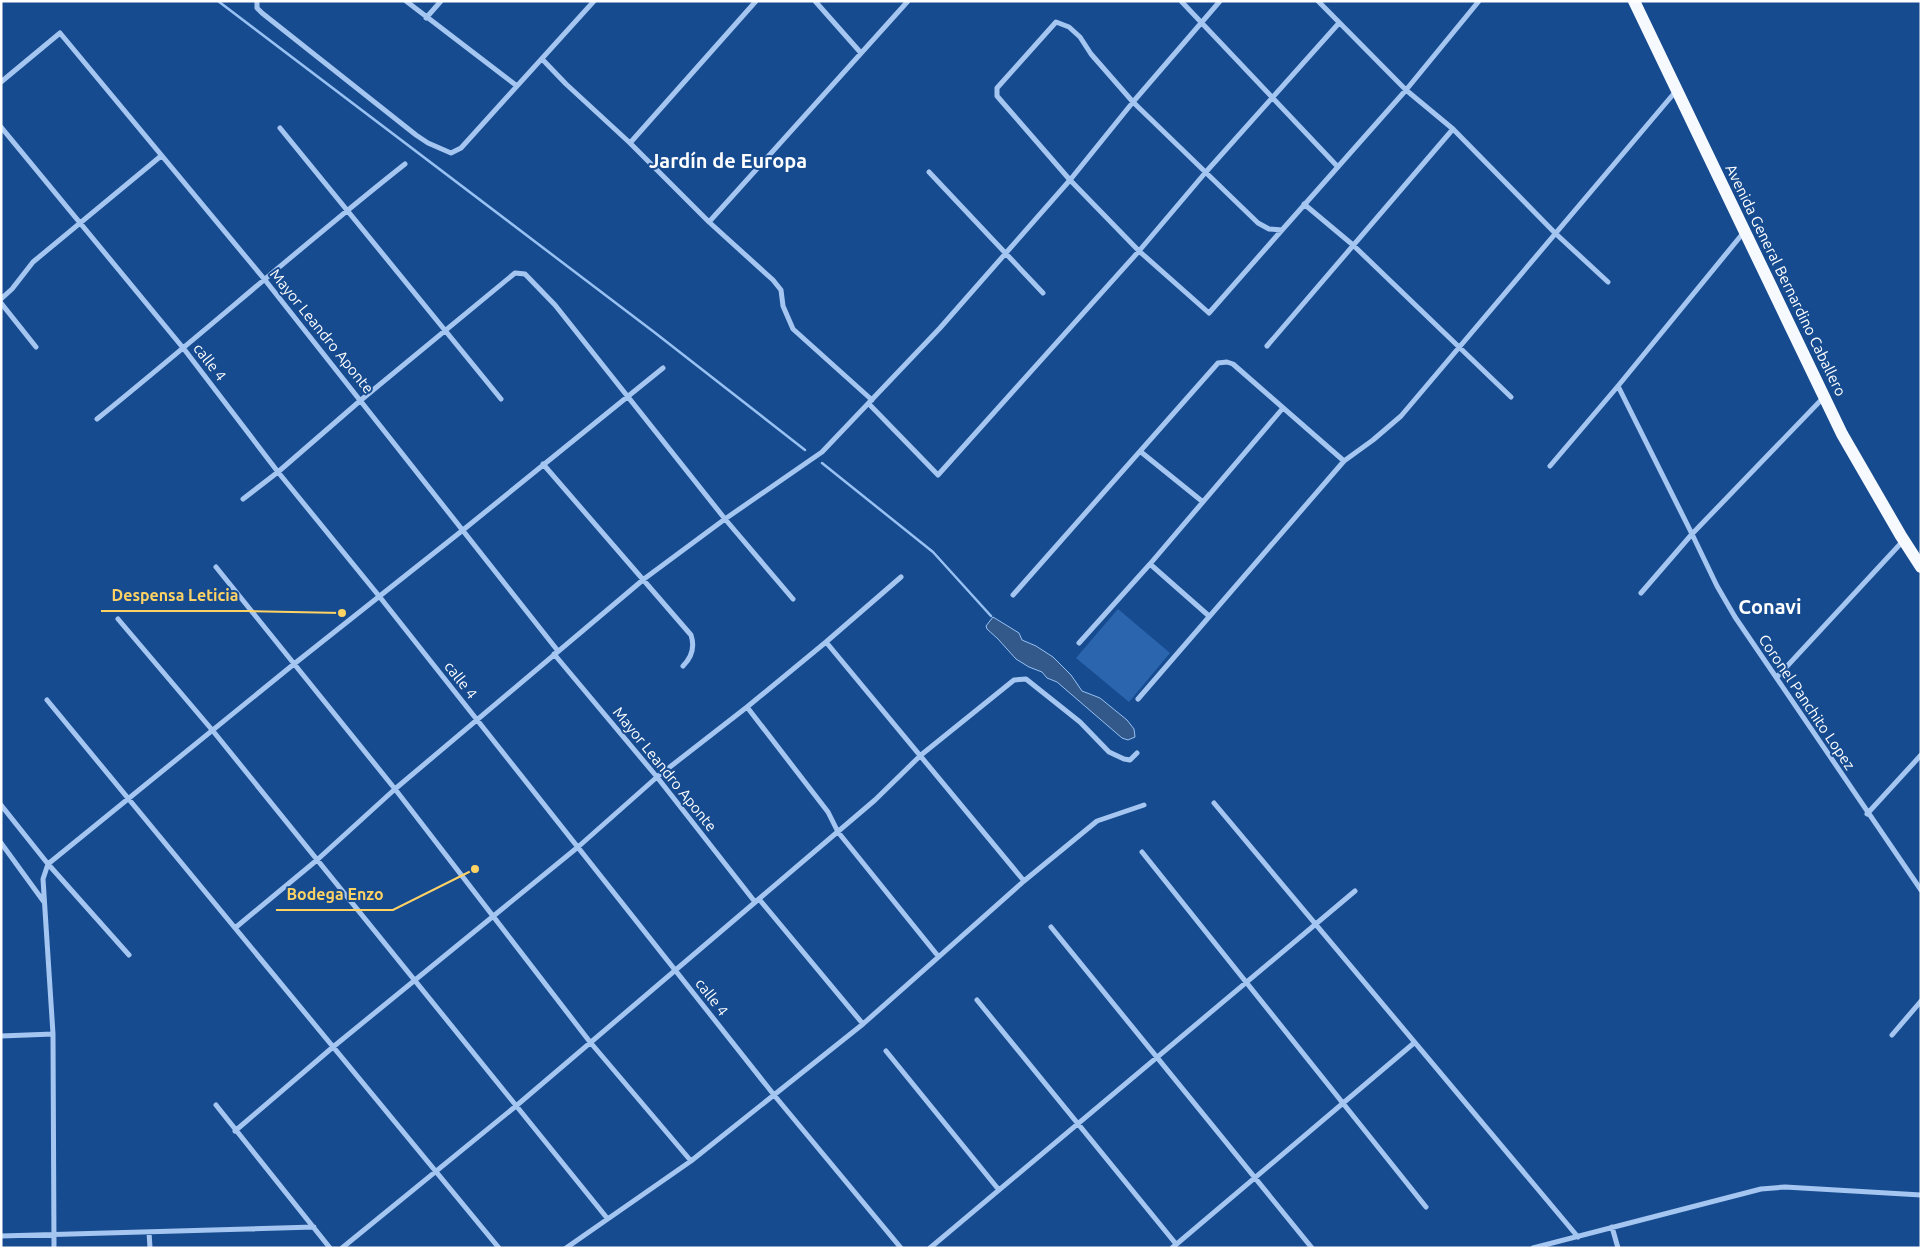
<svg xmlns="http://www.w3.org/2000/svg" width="1922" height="1249" font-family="Ubuntu,sans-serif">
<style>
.green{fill:#2a65ae}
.water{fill:#33598b;stroke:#97c1f2}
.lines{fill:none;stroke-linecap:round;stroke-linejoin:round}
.stream{stroke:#97c1f2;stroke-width:2.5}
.minor{stroke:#a5c6f0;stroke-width:5}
.trunk{stroke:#f6faff;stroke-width:12}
.labels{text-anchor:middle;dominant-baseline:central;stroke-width:4;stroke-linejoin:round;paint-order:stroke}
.street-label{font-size:15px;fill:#fff;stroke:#174b90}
.district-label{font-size:20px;font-weight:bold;fill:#fff;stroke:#174b90}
.leader{fill:none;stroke:#ffd363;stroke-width:2}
.callout-dot{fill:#ffd363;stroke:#174b90;stroke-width:2}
.callout-label{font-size:16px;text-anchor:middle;font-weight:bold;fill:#ffd363;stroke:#174b90;stroke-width:4;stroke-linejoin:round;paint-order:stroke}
</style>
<rect width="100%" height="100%" fill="#174b90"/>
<path class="green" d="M1118 609 1170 653 1129 702 1076 658Z"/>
<path class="water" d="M993 617 1019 633 1022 640 1036 646 1053 657 1071 675 1082 691 1100 698 1127 720 1134 729 1135 737 1128 740 1122 738 1057 682 1047 678 1042 672 1029 667 1016 659 998 639 987 629 986 626Z"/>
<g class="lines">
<path class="stream" d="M218 1 654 332 805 450
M822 463 933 552 991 616"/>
<path class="minor" d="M257 1V8L262 13 416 135 428 143 451 153 461 148 594 1
M406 1 517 86
M815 1 861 53
M1181 1 1338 167
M1318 1 1406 90 1453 129 1555 233 1608 282
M426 18 441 1
M542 59 566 84 630 143 709 222 908 1
M1 82 60 33 265 280 558 651
M1 127 184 349 278 472 379 596 774 1095 901 1248
M280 128 501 399
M630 143 756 1
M929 172 1043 293
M1304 204 1353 245 1511 397
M709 222 773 280 781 290 783 306 793 329 872 400
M1282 230 1209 313 1139 251 1070 180 997 96V88L1056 22 1069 27 1080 37 1091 54 1133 102 1258 223 1269 229 1282 230 1406 90 1479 1
M1 299 12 289 33 262 161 156
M1 303 36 347
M1267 346 1453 129
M1618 386 1692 534 1717 586 1735 617 1921 890
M869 404 938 475 1139 251 1205 173 1339 23
M97 419C201 335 300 247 405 164
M1141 452 1203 502
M543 464 691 635C695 647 692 657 683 666
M1550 466 1618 386 1744 232
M243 499 278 472 361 400 515 273 525 274 555 305 725 519 793 599
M1150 564 1209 616
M216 567 395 789 590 1042 691 1161
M1641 593 1692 534 1824 397
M1013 595 1218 363 1227 362 1233 364 1344 461
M118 619 213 731 607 1218
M826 642 1024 881
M1079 643 1150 564 1283 408
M554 654 657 777 755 902
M1777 677 1903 541
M1138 699 1344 461 1373 440 1401 416 1676 91
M47 700 499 1248
M747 707 828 812 838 832 938 956
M1214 803 1578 1237
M1 805 48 864 129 955
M1867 814 1921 755
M1 843 44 902
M1142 852 1426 1207
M759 899 863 1024
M1051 927 1312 1248
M235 928 317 860 395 789 644 579 725 519 822 452 940 328 1070 180 1133 102 1220 1
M977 1000 1176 1244
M1892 1035 1921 1001
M1 1036 53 1034
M886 1051 999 1190
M216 1105 330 1248
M235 1131 333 1047 578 847 657 777 747 707 826 642 901 577
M1612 1227 1618 1248
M149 1232 150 1248
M1 1236 314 1227
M54 1248 53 1034 43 879 48 864 294 664 463 530 663 368
M342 1248 516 1106 875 800 921 755 1014 680 1026 679 1080 722 1109 752 1124 759 1130 760 1137 753
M566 1248 691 1161 863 1024 1024 881 1097 821 1144 805
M930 1248 1355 891
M1172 1248 1414 1043
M1533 1248 1761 1189 1785 1187 1921 1195"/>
<path class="trunk" d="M1634 1 1842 434 1901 536 1921 567"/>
</g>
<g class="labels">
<g class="street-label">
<text transform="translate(1786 280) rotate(64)">Avenida General Bernardino Caballero</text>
<text transform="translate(322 331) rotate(51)">Mayor Leandro Aponte</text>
<text transform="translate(210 362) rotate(52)">calle 4</text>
<text transform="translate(461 680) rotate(52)">calle 4</text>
<text transform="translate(1807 702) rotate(56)">Coronel Panchito Lopez</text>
<text transform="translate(665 769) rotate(51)">Mayor Leandro Aponte</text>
<text transform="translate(712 997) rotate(52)">calle 4</text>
</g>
<g class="district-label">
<text x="728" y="160">Jardín de Europa</text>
<text x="1770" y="606">Conavi</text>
</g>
</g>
<path class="leader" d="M342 613L248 611H101M475 869L393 910H276"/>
<g class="callout-dot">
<circle cx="342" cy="613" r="5"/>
<circle cx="475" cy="869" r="5"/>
</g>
<g class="callout-label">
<text x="175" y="601">Despensa Leticia</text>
<text x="335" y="900">Bodega Enzo</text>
</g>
<rect width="1922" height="1249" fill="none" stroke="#ffffff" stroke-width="5"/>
</svg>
